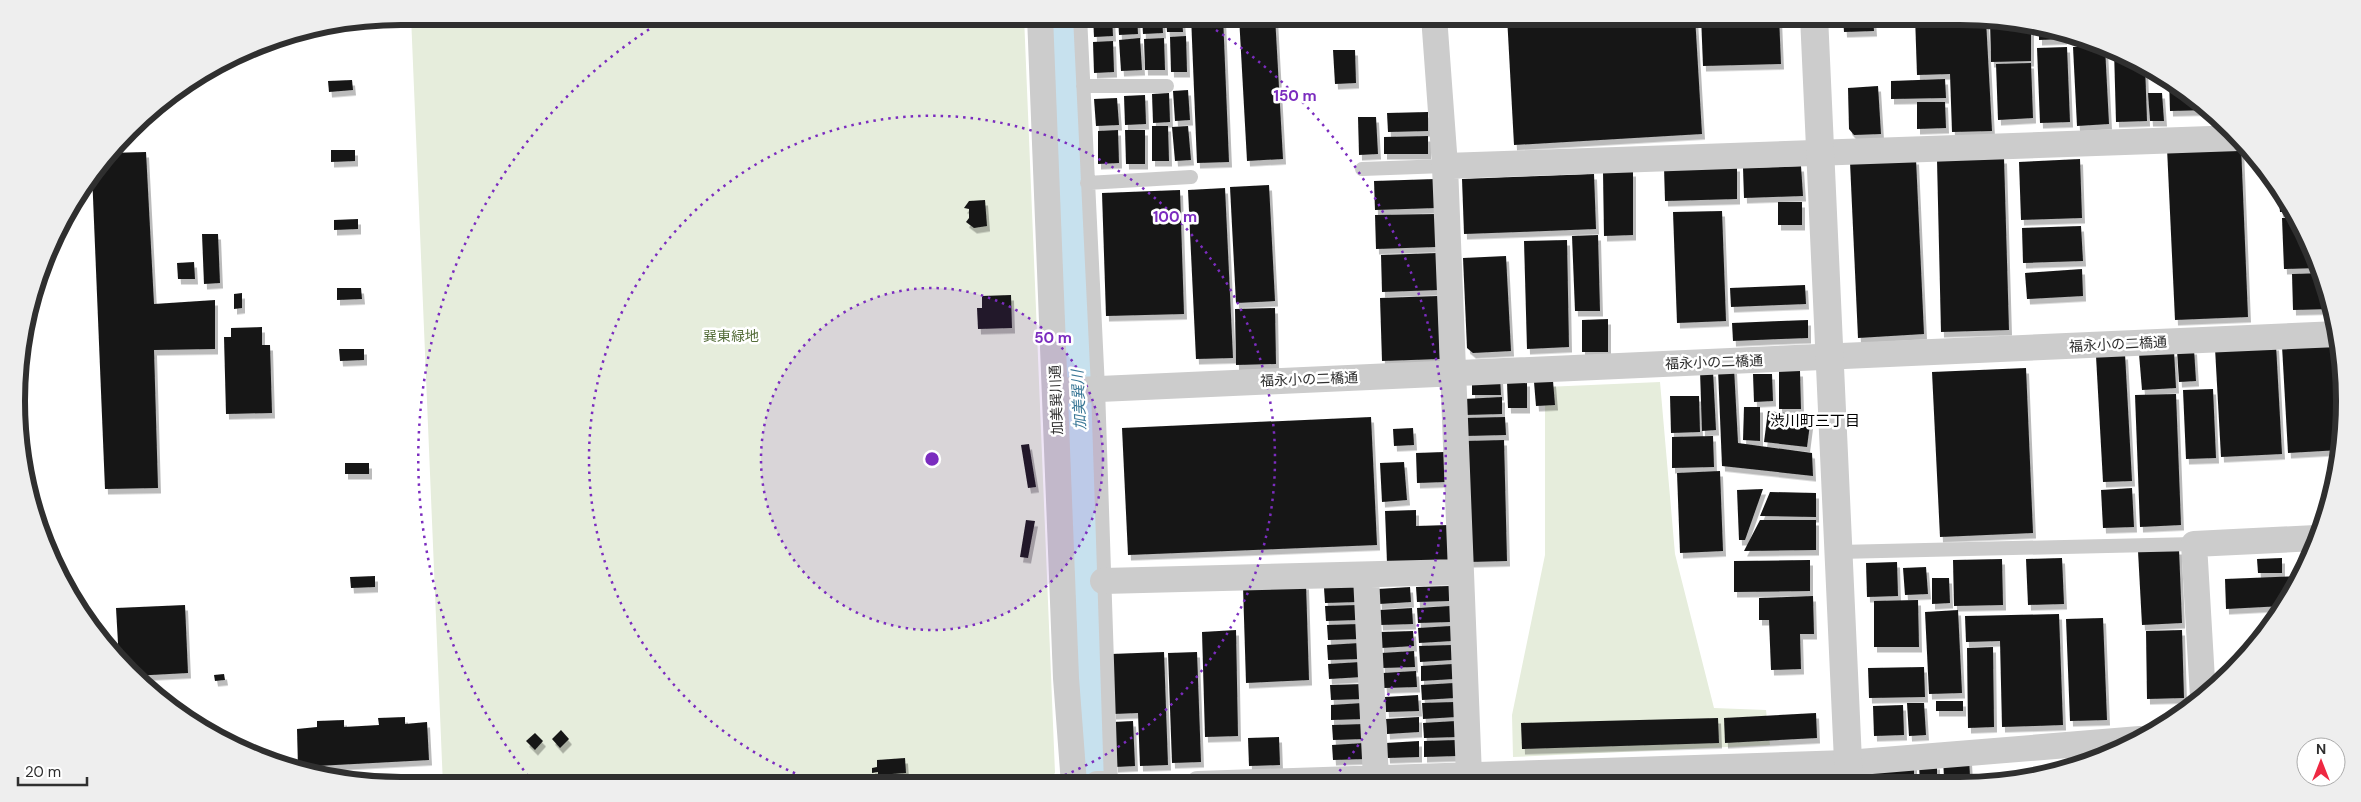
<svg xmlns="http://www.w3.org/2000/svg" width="2361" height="802" font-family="'DM Sans','Noto Sans JP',sans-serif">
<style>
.green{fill:#e6eddc}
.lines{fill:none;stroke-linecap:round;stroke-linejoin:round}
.river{stroke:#c7e1ee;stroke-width:41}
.building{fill:#161616;filter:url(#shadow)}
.service{stroke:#ccc;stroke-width:14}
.minor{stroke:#ccc;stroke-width:26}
.tertiary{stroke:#ccc;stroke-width:28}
.ring{fill:none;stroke:#7b2cbf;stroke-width:2.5;stroke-dasharray:2.5 5}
.labels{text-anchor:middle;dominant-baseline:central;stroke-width:5;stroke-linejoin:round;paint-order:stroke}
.park-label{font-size:14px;fill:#546d39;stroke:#fff}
.street-label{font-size:14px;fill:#2f2f2f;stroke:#fff}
.water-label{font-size:15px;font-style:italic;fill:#387695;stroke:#fff}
.neighbourhood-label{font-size:15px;fill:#000;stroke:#fff}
.rim{fill:none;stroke:#2f2f2f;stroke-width:6}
.centre{fill:#7b2cbf;stroke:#fff;stroke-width:2.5}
.ring-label{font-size:15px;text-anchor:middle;font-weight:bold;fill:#7b2cbf;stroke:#fff;stroke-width:5;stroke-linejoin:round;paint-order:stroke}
</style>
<defs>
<filter id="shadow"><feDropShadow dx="3" dy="5.5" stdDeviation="0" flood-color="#0004"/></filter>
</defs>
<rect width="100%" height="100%" fill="#fff"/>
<path class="green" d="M411 16H1024L1055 773 1049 779 915 785 443 786Z
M1660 382 1675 554 1714 708 1766 710 1770 745 1513 757 1512 715 1545 555V387Z"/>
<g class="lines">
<path class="river" d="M1061 16 1096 784"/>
</g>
<path class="building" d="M1093 16H1112L1113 36 1094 37Z
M1118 16H1137L1138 34 1119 35Z
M1142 16H1162L1163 33 1143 34Z
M1166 16H1182L1183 32H1167Z
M1191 16H1223L1229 162 1197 163Z
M1239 16H1275L1283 159 1247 161Z
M1507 16H1695L1702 134 1514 145Z
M1701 16H1779L1781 64 1703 66Z
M1843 16H1873L1874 31 1844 32Z
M1915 16H1960L1986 20 1992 131 1952 132 1950 74 1917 75Z
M1990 20 2031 26V61L1991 62Z
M2039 27 2063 31 2064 39 2039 40Z
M2068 33 2077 36 2085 39 2069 40Z
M1186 36 1187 72H1171L1170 37Z
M1140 38 1142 70 1121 71 1119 40Z
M1164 38 1165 70H1145L1144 39Z
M1113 41 1114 72 1094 73 1093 42Z
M2102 45 2105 47 2109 124 2077 126 2073 47Z
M2067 47 2070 122 2040 123 2037 48Z
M1333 50H1355L1356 83 1335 84Z
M2114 50 2130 56 2145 65 2147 121 2116 122Z
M2031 63 2033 118 1998 120 1996 64Z
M1945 79 1946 98 1891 99V81Z
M352 80 353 90 329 92 328 81Z
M2169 80 2194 96 2209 110 2170 111Z
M1878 86 1881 134 1854 135 1849 129 1848 88Z
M1188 90 1190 120 1175 121 1173 91Z
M1169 93 1170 122 1153 123 1152 94Z
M2148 93H2162L2164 121H2150Z
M1145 95 1146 124 1125 125 1124 96Z
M1117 98 1119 125 1096 126 1094 99Z
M1917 102H1945L1946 128 1917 129Z
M1428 112V131L1388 132 1387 113Z
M1358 117H1376L1378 154 1359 155Z
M1152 126H1168L1169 161H1152Z
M1188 126 1191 160 1175 161 1172 127Z
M1118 130 1119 163 1098 164V131Z
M1125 130H1145V164H1126Z
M1428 136V154H1384V137Z
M2241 145 2248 317 2175 320 2167 148Z
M2247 145 2249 147 2259 161H2247Z
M331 150H355V161L331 162Z
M146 152 154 304 215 300V349L154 350 158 488 105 489 92 173 109 153Z
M2004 158 2009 330 1941 332 1937 160Z
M1916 159 1924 334 1858 338 1850 162Z
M2080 159 2082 218 2021 220 2019 162Z
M1737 166V199L1665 201 1664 167Z
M1801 166 1803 196 1744 198 1743 168Z
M1633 171V235L1604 236 1603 172Z
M1594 174 1596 229 1464 234 1462 179Z
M1435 179 1436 208 1375 210 1374 181Z
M1269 185 1275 301 1236 303 1230 187Z
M1225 188 1233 358 1196 359 1188 190Z
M2278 188 2293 208 2295 212H2280Z
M1180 190 1184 314 1106 316 1102 193Z
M985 200 987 226 974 228 966 222 969 218V209L964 208 969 201Z
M1778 202H1802V225H1778Z
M1722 211 1726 321 1677 323 1673 212Z
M1436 214V247L1376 249 1375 215Z
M2282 218H2297L2320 268 2284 269Z
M358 219V229L334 230V220Z
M2081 226 2083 261 2023 263 2022 228Z
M202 234H218L220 283 204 284Z
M1598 235 1600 311H1575L1572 236Z
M1567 240 1569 347 1527 349 1524 241Z
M1437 253 1439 290 1382 292 1381 255Z
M1506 256 1511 351 1473 353 1467 348 1463 258Z
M194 262 195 279H178L177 263Z
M2082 269 2083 296 2027 299 2025 273Z
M2323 273 2332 309 2293 310 2292 274Z
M1805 285 1806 304 1731 307 1730 288Z
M337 288H361L362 299 337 300Z
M242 293V308L234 309V294Z
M1011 295 1012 328 978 329 977 308H982V296Z
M1438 296 1440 359 1382 361 1380 298Z
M1275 308 1276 364 1236 365 1235 309Z
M1608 319V352H1582V320Z
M1808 320V338L1733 341 1732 323Z
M262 327V345H270L272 413 226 414 224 337H231V328Z
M2340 343 2344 426 2340 450 2288 453 2282 346Z
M2276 345 2282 454 2221 457 2215 348Z
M339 349H364V360L340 361Z
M2194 349 2196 381 2179 382 2177 350Z
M2174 351 2176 388 2142 390 2139 354Z
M2125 354 2132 481 2103 482 2096 356Z
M1734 368 1738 443 1812 453 1813 476 1722 466 1718 369Z
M2026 368 2033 533 1940 537 1932 372Z
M1700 371H1713L1716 430 1702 431Z
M1779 371H1800L1801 409H1779Z
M1753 374H1772L1773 401 1754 402Z
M1472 377H1500L1501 395H1472Z
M1527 381V408H1508L1507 382Z
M1553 381 1555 405 1536 406 1534 382Z
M2213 389 2216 458 2186 459 2183 390Z
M2176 394 2181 525 2140 527 2135 395Z
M1670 396H1699L1700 432 1671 433Z
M1502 397V414L1465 415 1464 399Z
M1744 407H1760V441L1743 440Z
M1768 411 1811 416 1807 447 1764 442Z
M1371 417 1377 545 1128 555 1122 428Z
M1505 417 1506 435 1465 436V418Z
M1413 428 1414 445 1394 446 1393 429Z
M1713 436 1714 467 1672 468V437Z
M1504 440 1507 561 1468 562 1465 441Z
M1029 444 1036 487 1028 488 1021 445Z
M1444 452 1445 482 1417 483 1416 453Z
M1404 462 1407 500 1382 502 1380 463Z
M345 463H369V474H345Z
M1720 471 1723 551 1680 553 1677 473Z
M2132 488 2134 527 2103 528 2101 490Z
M1763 489 1745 540H1739L1737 490Z
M1770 492 1816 493V517L1760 516Z
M1416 510V526L1449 525 1450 560 1387 563 1385 511Z
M1026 520 1035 521 1028 558 1020 557Z
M1760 520H1816V550L1744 551Z
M2179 549 2182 623 2142 625 2138 551Z
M2062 558 2064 604 2028 605 2026 559Z
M2282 558V573H2258L2257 559Z
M2002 559 2003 605 1954 606 1953 560Z
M1810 560V591L1734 592V561Z
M1897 562 1898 596 1867 597 1866 563Z
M1926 567 1928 594 1905 595 1903 568Z
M375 576V587L351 588 350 577Z
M2301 576 2293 594 2283 606 2226 609 2225 579Z
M1932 578H1949L1950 603 1932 604Z
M1306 584 1309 680 1246 683 1243 586Z
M1357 586V602L1325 603 1324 588Z
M1449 586V601L1417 602 1416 587Z
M1410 587 1411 602 1379 604 1378 589Z
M1813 596 1814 634H1800L1801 669 1771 670 1769 620H1759V598Z
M1918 600 1919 647H1874V601Z
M185 605 188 673 132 676 119 661 116 608Z
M1358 605V620L1326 621 1325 606Z
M1450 606V622L1418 623 1417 608Z
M1412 608 1413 624 1380 625 1379 610Z
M1958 610 1962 693 1929 694 1925 612Z
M2059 614 2063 725 2002 727 2000 641 1966 642 1965 616Z
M2103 618 2107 720 2070 721 2066 619Z
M1360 624 1361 639 1328 640 1327 625Z
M1451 626 1452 641 1419 643 1418 628Z
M1236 630 1238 736 1205 737 1202 632Z
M2182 630 2184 698 2147 699 2146 631Z
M1413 631 1414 646 1381 648 1380 632Z
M1360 643V659L1328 660 1327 645Z
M1452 645V660L1420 662 1419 646Z
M1993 647 1994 727 1968 728 1967 648Z
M1414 651 1415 667 1382 668 1381 653Z
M1164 652 1168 765 1140 766 1138 713 1113 714 1111 654Z
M1197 652 1201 762 1172 763 1168 653Z
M1361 662 1362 677 1329 679 1328 664Z
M1453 664 1454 679 1421 681V666Z
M1924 667 1925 697 1869 698 1868 668Z
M1416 671 1417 687 1384 688 1383 673Z
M224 674 225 680 215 681 214 675Z
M1454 683 1455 698 1422 700 1421 685Z
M1363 684V699L1331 700 1330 685Z
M1418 695 1419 711 1386 712 1385 697Z
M1936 701H1963V711H1936Z
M1455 702 1456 717 1423 719 1422 703Z
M1363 703 1364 719 1331 720V705Z
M1907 703H1924L1926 735 1909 736Z
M1903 705 1904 735 1874 736 1873 706Z
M1816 713 1817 738 1725 743 1724 718Z
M405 717V724L427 722 429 760 298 767 297 729 317 727V721L344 720V727L379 725 378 718Z
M1419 717V732L1387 734 1386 719Z
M1718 718 1719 743 1522 749 1521 723Z
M1133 721 1135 766 1115 767 1113 722Z
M1456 721 1457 737 1424 738 1423 723Z
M1364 724 1365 739 1333 740 1332 725Z
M561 730 569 739 560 748 552 739Z
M535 733 543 741 535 750 526 741Z
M1279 737 1280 765 1249 766 1248 738Z
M1457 740V756L1424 757V741Z
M1419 741V757L1387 758 1386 743Z
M1365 743 1366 759 1333 760 1332 745Z
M905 758 906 773 878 775V772L872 773V768L877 767V760Z
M1969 759 1970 776 1944 777 1943 760Z
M1914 764V783H1866V775L1872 768Z
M1937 764V783H1920L1919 765Z
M1715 780V783H1670V781Z
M2002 780V782L1960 783V781Z"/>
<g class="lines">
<path class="service" d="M1080 16 1098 388 1111 784
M1083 86H1167
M1362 169 1445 166
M1087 183 1191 177
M1838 552 2194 544"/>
<path class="minor" d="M1040 16 1066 678 1074 784
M1434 16 1445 166 1469 776
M1445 166 2239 138
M1055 391 2338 334
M1366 576 1376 779
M1103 581 1461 572
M2203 697 2194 544 2316 538
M1097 784H1109
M1198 784 1847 763 2140 739"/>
<path class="tertiary" d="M1814 16 1849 783"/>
</g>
<circle cx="932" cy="459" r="171" fill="#7b2cbf" fill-opacity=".12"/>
<g class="ring">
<circle cx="932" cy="459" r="171"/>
<path d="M823 784A343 343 0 1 1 1041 784"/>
<path d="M533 782A514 514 0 0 1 667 18M1197 18A514 514 0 0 1 1331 782"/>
</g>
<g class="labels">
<g class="park-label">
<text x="731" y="336">巽東緑地</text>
</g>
<g class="street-label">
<text transform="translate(2118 344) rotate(-3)">福永小の二橋通</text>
<text transform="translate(1714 362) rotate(-2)">福永小の二橋通</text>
<text transform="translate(1309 379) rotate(-2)">福永小の二橋通</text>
<text transform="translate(1056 400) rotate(-92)">加美巽川通</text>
</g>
<g class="water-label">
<text transform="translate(1079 400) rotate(-93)">加美巽川</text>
</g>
<g class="neighbourhood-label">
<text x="1815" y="421">渋川町三丁目</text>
</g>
</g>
<path d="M0 0H2361V802H0ZM401 25H1960A376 376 0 0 1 2336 401V401A376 376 0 0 1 1960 777H401A376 376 0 0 1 25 401V401A376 376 0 0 1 401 25Z" fill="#eee" fill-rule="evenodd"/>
<path class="rim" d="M401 25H1960A376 376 0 0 1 2336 401V401A376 376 0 0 1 1960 777H401A376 376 0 0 1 25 401V401A376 376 0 0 1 401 25Z"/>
<circle cx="932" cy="459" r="8" class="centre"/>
<g class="ring-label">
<text x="1295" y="101">150 m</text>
<text x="1175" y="222">100 m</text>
<text x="1053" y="343">50 m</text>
</g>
<g transform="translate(2321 762)"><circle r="24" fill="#ffffff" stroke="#acacac"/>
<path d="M0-4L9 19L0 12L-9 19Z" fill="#ee2842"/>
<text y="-8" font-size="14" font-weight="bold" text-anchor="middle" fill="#2f2f2f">N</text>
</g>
<path d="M18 777v8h69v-8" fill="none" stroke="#2f2f2f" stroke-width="2.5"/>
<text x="25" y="777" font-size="15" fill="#2f2f2f" stroke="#ffffff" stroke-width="4" paint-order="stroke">20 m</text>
</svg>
